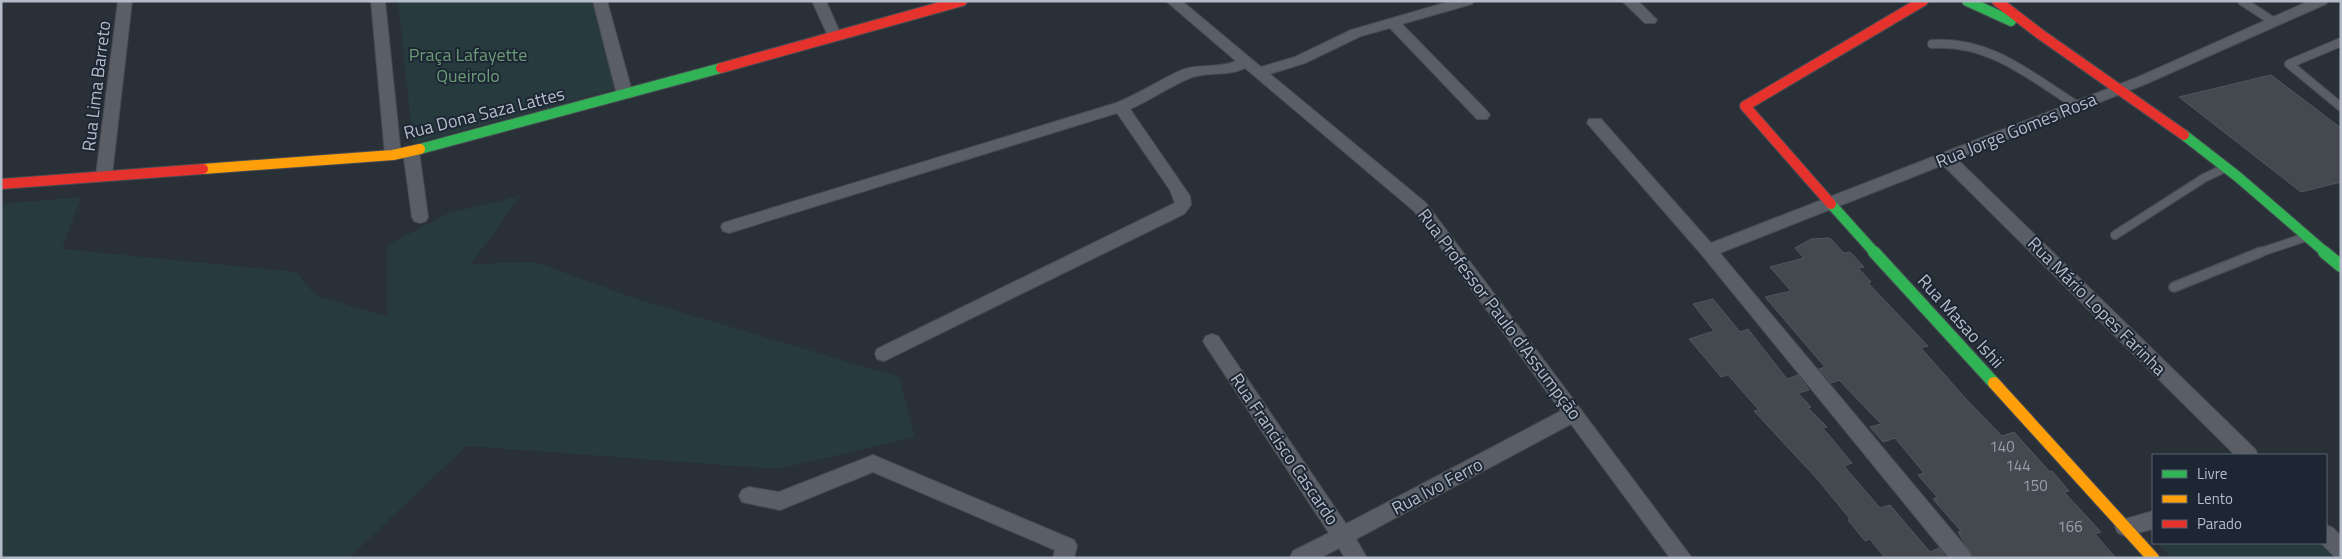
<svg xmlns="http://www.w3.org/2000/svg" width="2342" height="559" font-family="'Titillium Web',sans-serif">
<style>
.green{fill:#273a3e}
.building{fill:#444950;stroke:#52575f}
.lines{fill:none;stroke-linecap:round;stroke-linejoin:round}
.lane-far1-casing{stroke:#484c53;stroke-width:10}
.lane-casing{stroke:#484c53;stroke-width:12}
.street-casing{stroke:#484c53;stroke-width:2}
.fast-far1-casing{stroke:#484c53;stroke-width:12}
.fast-casing{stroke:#484c53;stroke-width:14}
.slow-far1-casing{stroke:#484c53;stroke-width:12}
.slow-casing{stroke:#484c53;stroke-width:14}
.jam-casing{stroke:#484c53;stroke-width:12}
.lane-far1{stroke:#5a5e66;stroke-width:8}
.lane{stroke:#5a5e66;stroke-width:9}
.street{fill:#5a5e66;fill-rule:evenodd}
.fast-far1{stroke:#30b455;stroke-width:10}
.fast{stroke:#30b455;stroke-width:12}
.slow-far1{stroke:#ff9f0a;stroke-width:10}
.slow{stroke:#ff9f0a;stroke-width:12}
.jam{stroke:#e5322d;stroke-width:10}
.labels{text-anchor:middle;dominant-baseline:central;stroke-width:4;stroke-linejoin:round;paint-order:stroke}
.number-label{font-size:15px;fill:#989fab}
.park-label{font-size:18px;fill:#6b9a76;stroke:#1d2633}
.street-label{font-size:18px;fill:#b4bcc9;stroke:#1d2633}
</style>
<rect width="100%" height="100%" fill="#2a3038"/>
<path class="green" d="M398 1H596L615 89 413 144Z
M520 196 471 264 535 262 637 299 899 377 915 437 778 469 466 446 349 558H1V204L81 197 62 249 296 272 316 296 387 316V245L449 213Z
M2326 537 2341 553V558H2172L2158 543H2326Z"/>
<path class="building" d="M2271 75 2341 128V182L2301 192 2179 97Z
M1830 238 1844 253 1850 252 1864 267 1858 268 1871 282 1868 283 1928 346 1921 348 1966 399 2002 436 2014 432 2050 472 2052 471 2069 491 2064 492 2101 532 2095 534 2116 558H1974L1958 532 1961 531 1933 499 1937 497 1918 475 1924 473 1895 438 1883 442 1870 427 1881 424 1839 380 1831 383 1819 369 1825 367 1765 297 1791 291 1770 267 1804 258 1795 248 1811 239Z
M1713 299 1740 332 1748 329 1787 379 1798 375 1809 390 1798 393 1811 407 1808 408 1827 427 1823 428 1852 463 1844 466 1880 508 1890 505 1930 552 1939 548 1946 558H1885L1870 539 1865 541 1848 520 1850 519 1818 480 1754 411 1759 410 1728 375 1721 377 1689 339 1714 331 1693 304Z"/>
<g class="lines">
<g class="lane-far1-casing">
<path id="lane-far1" d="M2242 1 2274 22
M2341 42 2289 64 2341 107
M1932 44C1991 40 2031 77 2078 106
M2115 235 2204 178 2225 168
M2258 253 2306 237"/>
</g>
<g class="lane-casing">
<path id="lane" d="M2174 287 2261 252"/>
</g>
<g class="street-casing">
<path id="street" d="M118 1H132L112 175 110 179H98L96 175Z
M371 1H385L401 155 399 159H387L385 155Z
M593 1H607L633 95 630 98H620L617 95Z
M812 1H826L841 35 839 38H829Z
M1166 1H1182L1261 67 1295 57 1351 30 1451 1H1474L1472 4 1402 24 1487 111 1490 115 1487 119H1477L1390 28 1361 36 1305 63 1270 74 1426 203 1692 558H1670L1571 424 1356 539 1367 558H1345L1339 548 1320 558H1290L1293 551 1329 533 1206 346 1203 341 1206 336 1212 334 1218 336 1346 524 1561 411 1414 211 1245 68C1227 77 1208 71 1190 78 1170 86 1151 100 1130 109L1190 196 1191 205 1184 214 884 361 877 359 875 354 877 349 1175 203 1170 190 1117 113 729 233 723 231 721 227 723 223 1116 103C1139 94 1159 80 1182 70 1199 63 1219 69 1236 61Z
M1622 1H1638L1657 20 1655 23H1645Z
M2309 1H2328L2326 4 2148 83 1957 159 2255 449 2258 455H2235L1943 165 1720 253 1969 551 1972 558H1949L1702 255 1587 123 1589 119H1601L1711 243 2138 77Z
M411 146 417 147 419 151 428 217 426 221 420 223 414 221 412 217 403 151 405 147Z
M873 455 1074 540 1077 546 1074 558H1053L1055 550 873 472 780 510 742 502 739 496 742 490 749 487 779 492Z
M2153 511V529L2125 536 2118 533 2115 527 2118 521Z
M2326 525 2333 528 2341 536V558L2334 556 2321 543H2326Z"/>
</g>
<g class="fast-far1-casing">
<path id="fast-far1" d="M1967 1 2011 21
M2184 135 2238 177 2326 253
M420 149 721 68
M1831 204 1875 253"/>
</g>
<g class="fast-casing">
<path id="fast" d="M1874 252 1994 383
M2324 252 2341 266"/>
</g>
<g class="slow-far1-casing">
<path id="slow-far1" d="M203 169 393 155 420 149"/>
</g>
<g class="slow-casing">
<path id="slow" d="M1994 383 2153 558"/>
</g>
<g class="jam-casing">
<path id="jam" d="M1997 1 2040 34 2184 135
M721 68 962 1
M1 184 203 169
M1831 204 1745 106 1923 1"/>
</g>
<use href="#lane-far1" class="lane-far1"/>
<use href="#lane" class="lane"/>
<use href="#street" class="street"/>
<use href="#fast-far1" class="fast-far1"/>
<use href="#fast" class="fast"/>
<use href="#slow-far1" class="slow-far1"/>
<use href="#slow" class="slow"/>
<use href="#jam" class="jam"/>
</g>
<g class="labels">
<g class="number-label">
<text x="2002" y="446">140</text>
<text x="2018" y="465">144</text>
<text x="2035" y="485">150</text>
<text x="2070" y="526">166</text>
</g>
<g class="park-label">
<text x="468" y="54">Praça Lafayette<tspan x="468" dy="21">Queirolo</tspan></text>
</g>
<g class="street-label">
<text transform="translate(96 86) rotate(-83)">Rua Lima Barreto</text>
<text transform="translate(484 113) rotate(-14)">Rua Dona Saza Lattes</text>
<text transform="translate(2016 130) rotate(-22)">Rua Jorge Gomes Rosa</text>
<text transform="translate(2097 306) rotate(45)">Rua Mário Lopes Farinha</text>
<text transform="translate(1500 314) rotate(53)">Rua Professor Paulo d'Assumpção</text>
<text transform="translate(1961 321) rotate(48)">Rua Masao Ishii</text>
<text transform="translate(1285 449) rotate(56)">Rua Francisco Cascardo</text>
<text transform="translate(1437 486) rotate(-28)">Rua Ivo Ferro</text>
</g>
</g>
<rect width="2342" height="559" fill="none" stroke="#b4bcc9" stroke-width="5"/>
<rect x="2152" y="454" width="175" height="90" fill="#1d2633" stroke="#59626f"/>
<rect x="2162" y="470" width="25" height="8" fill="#30b455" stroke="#59626f"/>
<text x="2197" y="479" font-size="15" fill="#b4bcc9">Livre</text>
<rect x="2162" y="495" width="25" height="8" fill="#ff9f0a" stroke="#59626f"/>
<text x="2197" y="504" font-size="15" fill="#b4bcc9">Lento</text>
<rect x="2162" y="520" width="25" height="8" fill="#e5322d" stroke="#59626f"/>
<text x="2197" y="529" font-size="15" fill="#b4bcc9">Parado</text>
</svg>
